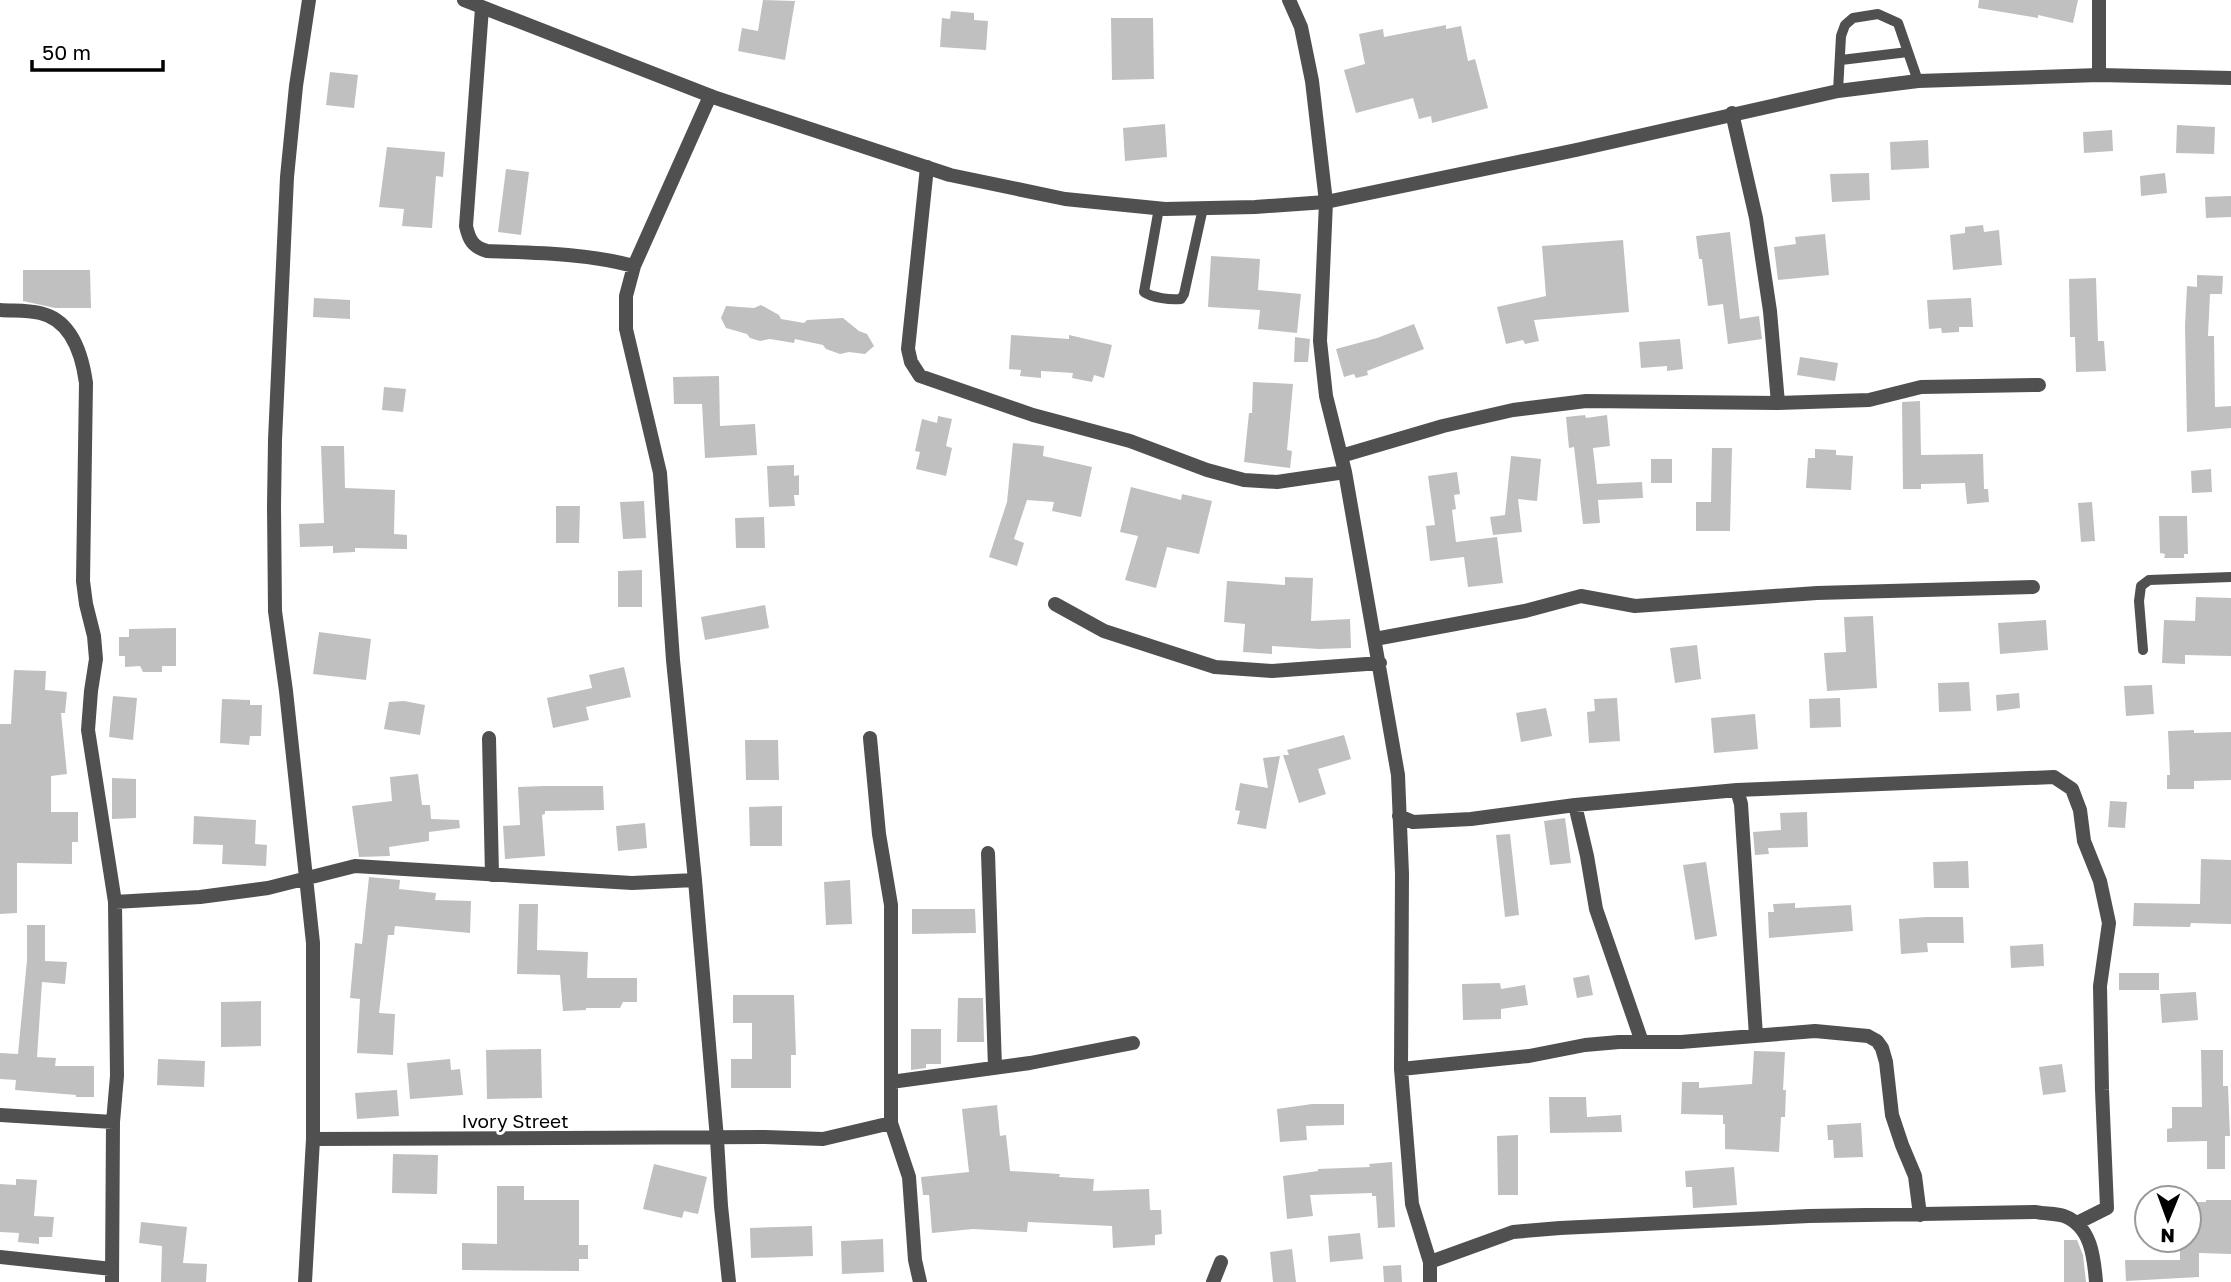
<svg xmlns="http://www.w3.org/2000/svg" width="2231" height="1282" font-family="'Golos Text',sans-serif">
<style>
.building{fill:#c0c0c0}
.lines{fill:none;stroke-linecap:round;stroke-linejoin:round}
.service{stroke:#505050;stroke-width:10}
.minor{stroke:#505050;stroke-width:14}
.tertiary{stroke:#505050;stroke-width:14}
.labels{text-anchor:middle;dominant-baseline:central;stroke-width:6;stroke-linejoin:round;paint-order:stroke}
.street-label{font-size:19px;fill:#000;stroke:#fff}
</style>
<rect width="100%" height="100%" fill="#fff"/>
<path class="building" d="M763 0 795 1 785 60 738 51 742 28 758 31Z
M1979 0H2078L2073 23 2038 15V18L1978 8Z
M951 11 974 13V20L988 21 986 50 940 47 942 18 950 19Z
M1111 18H1153L1154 79 1112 80Z
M1446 25V29L1461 26 1468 61 1475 59 1488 108 1432 123 1431 116 1419 119 1413 98 1356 113 1344 70 1365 64 1359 34 1383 29 1384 37Z
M330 72 358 75 354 108 326 105Z
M1165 124 1167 157 1125 161 1123 128Z
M2177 125 2215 127 2214 154 2176 153Z
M2112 130 2113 151 2084 153 2083 132Z
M1928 140 1929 168 1891 170 1890 142Z
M387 147 445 152 443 177 436 176 432 228 402 226 404 209 379 207Z
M506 169 529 172 521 235 498 232Z
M1869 173 1870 200 1832 202 1830 174Z
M2165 173 2167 193 2141 196 2140 176Z
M2231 196V217L2206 218 2205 197Z
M1983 225 1984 232 1999 230 2002 265 1953 270 1950 235 1965 233V227Z
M1730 232 1740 319 1759 316 1762 339 1728 344 1723 304 1708 306 1702 259H1699L1696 236Z
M1825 234 1829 275 1778 280 1774 247 1796 244 1795 237Z
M1623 240 1629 312 1534 320 1539 341 1525 344 1523 340 1506 344 1497 307 1546 296 1542 246Z
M1211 256 1260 259 1258 290 1301 294 1297 333 1258 329 1260 310 1208 307Z
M23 270H90L91 308H55L23 301Z
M2197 275 2223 276 2222 294H2210L2208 336H2214L2215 407 2231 406V428L2187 432 2185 326 2187 286 2197 287Z
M2096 278 2098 341H2104L2106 371 2076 372 2075 337H2070L2069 279Z
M314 298 350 300V319L313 317Z
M1971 298 1973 327H1959V332L1942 333 1941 328 1929 329 1927 300Z
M761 305 779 315 781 319 804 323 807 320 843 318 859 331 867 334 874 346 865 354 849 352 840 354 826 349 823 345 795 339 794 343 770 339 760 341 750 338 747 334 726 328 721 318 726 306 754 308Z
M1414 324 1424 349 1367 371 1368 375 1356 378 1354 374 1344 377 1336 349 1377 338Z
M1011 335 1069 339V335L1112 345 1104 378 1094 375 1092 382 1072 378 1073 373 1041 371V378L1020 376 1021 370 1009 369Z
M1295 337 1310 339 1308 362H1294Z
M1680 339 1683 369 1667 371V366L1641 368 1639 342Z
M1800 357 1838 363 1835 381 1797 375Z
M719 376 720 426 755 424 757 455 705 458 702 404H674L673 377Z
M1253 382 1293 384 1287 450 1292 451 1290 468 1244 462 1249 413H1252Z
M384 387 406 389 403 412 382 410Z
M1920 401 1921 455 1983 454 1984 489H1988L1989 502 1967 504 1965 483 1921 484V489H1903L1902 402Z
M1585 415 1586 418 1607 415 1610 446 1593 448 1597 484 1642 482 1643 498 1598 500 1600 523 1583 524 1574 447 1569 448 1566 417Z
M938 416 952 419 946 446 952 448 946 476 916 469 920 452 915 451 922 419 937 423Z
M1013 443 1044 446 1043 456 1092 467 1081 517 1052 511 1054 502 1027 500 1014 539 1024 543 1017 566 989 557 1007 502Z
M321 446H344L345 488 395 490 394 534 407 535V549L355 548V552L333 553V546L300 547 299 524 324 523Z
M1712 448H1732L1730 531H1696V502H1711Z
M1815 449 1836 450V455L1853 456 1851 490 1806 488 1808 458H1815Z
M1511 456 1541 459 1537 501 1518 499 1522 532 1493 535 1490 517 1505 515Z
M1651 459H1672V483H1651Z
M794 465V476L799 475V495H794L795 506 769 507 767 466Z
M2211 469 2212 492 2192 493 2191 471Z
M1457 472 1460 494 1454 495 1456 509 1452 510 1456 542 1497 537 1503 583 1468 587 1464 557 1430 561 1426 526 1435 525 1428 476Z
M1131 487 1181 500 1182 494 1212 501 1199 554 1167 547 1156 588 1125 580 1138 536 1120 532Z
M644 501 646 538 623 539 620 502Z
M2092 502 2095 541 2081 542 2078 503Z
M556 506H580L579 543H556Z
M2159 516H2187L2188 554H2184V558H2164L2165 554 2160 553Z
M764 517 765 548H736L735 518Z
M642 570V607H618V571Z
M1285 577 1313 578 1311 621 1350 619 1351 648 1319 649 1272 646V654L1243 652 1245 624 1224 622 1227 581 1285 585Z
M2196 597 2231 598V656L2185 655V664L2162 663 2164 620 2195 621Z
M765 605 769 628 705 640 701 617Z
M1873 616 1877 688 1827 691 1824 653 1846 652 1844 617Z
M2046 620 2048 650 2000 654 1998 623Z
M176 628V666H162V672H143L140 666 125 667V656H119V637H129V629Z
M319 632 371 639 366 680 313 674Z
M1697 645 1701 679 1675 683 1670 648Z
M624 667 631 697 586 707 589 720 553 728 547 698 592 688 589 675Z
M14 670 46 671 45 690 67 692 65 713H61L67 774 51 776V812H78V842H72V864L17 863V913L0 914V724H11Z
M1969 682 1971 711 1939 712 1938 683Z
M2152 685 2154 714 2126 716 2124 686Z
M2019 693 2020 708 1997 711 1996 695Z
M113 696 137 698 133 740 109 737Z
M1617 698 1620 741 1589 743 1587 712 1595 711 1594 699Z
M1840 698 1841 727 1810 728 1809 699Z
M222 699 250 700V705H262L261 736H250L249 745 220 743Z
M404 701 425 705 420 735 384 729 389 702Z
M1546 708 1552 736 1521 742 1516 713Z
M1755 714 1758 749 1714 753 1711 718Z
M2194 730V733L2231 732V780L2194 781V789H2167V775H2170L2168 731Z
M1344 735 1351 759 1318 769 1326 794 1299 803 1283 755H1289L1287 750Z
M745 740H778L779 780H746Z
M1280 756 1266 829 1237 824 1240 811 1235 810 1240 783 1268 788 1263 758Z
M418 774 422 805H430L431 819 459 820 460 828 429 832V841L389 847 390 856 359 857 352 806 392 801 390 777Z
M112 778 136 779V818L112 819Z
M544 786H603L604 810 545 811V814L542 815 545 856 505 859 503 826 520 825 518 787Z
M2110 801 2127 802 2125 828 2108 827Z
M782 806V846H750L749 807Z
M1807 812 1808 847 1768 848 1769 854 1755 855 1753 832 1781 830 1780 813Z
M194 816 256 820 255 844 267 845 266 866 222 864 223 845 193 844Z
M1565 818 1571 863 1550 865 1544 821Z
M645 823 647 848 618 851 616 826Z
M1510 834 1519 915 1505 917 1496 835Z
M2201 859 2231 860V924L2191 923 2190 927 2133 926 2134 903 2200 904Z
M1968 861 1969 888H1934L1933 862Z
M1706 862 1717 936 1695 940 1683 865Z
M369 877 400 880 399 889 436 893 435 900 471 901 470 933 395 926 394 935H388L379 1013 395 1014 393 1055 357 1053 360 999 350 998 355 943 362 944Z
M850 880 852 924 826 925 824 882Z
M1795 903V908L1851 905 1853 931 1769 938 1768 912H1774L1773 904Z
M519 904H538L537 950 588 952 587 978H637V1002H623L620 1008H586V1010L563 1011 560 975 517 974Z
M912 909H975L976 933 912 934Z
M1926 917H1963L1964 943H1927L1928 952 1901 954 1899 919Z
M27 925H45V961L67 962 65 984 42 982 37 1057 56 1058 55 1066H94V1097H76V1095L15 1090 16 1080 0 1079V1053L18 1054 27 960Z
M2043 944 2044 966 2011 968 2010 946Z
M2119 973H2159V990H2119Z
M1589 975 1593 995 1577 998 1573 978Z
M1500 983 1501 989 1525 985 1528 1005 1501 1009V1019L1463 1020 1462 984Z
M2196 992 2198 1020 2162 1023 2160 994Z
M733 995H794L796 1055H791V1088H731V1059H752V1023H733Z
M958 998H983L984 1042H957Z
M261 1001V1046L221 1047V1002Z
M911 1029H941V1064H926V1068L911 1070Z
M541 1049 542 1098 487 1099 486 1050Z
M2201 1050H2223V1086H2228L2230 1136H2225V1169H2207V1141L2167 1142V1129L2172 1128V1107H2202Z
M1754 1051 1785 1052 1783 1090H1786L1785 1117H1781L1779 1152 1725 1149V1124H1723V1115L1681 1114 1682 1082H1699V1088L1752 1084Z
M158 1059 205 1061 204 1087 157 1085Z
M450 1059 451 1070 460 1069 463 1095 410 1099 407 1063Z
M2062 1064 2066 1092 2043 1095 2039 1067Z
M397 1090 399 1116 357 1119 355 1093Z
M1549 1097H1586L1587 1117 1621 1115 1622 1132 1550 1133Z
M1312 1104H1344V1125L1306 1126 1307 1140 1280 1142 1277 1109Z
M997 1105 1000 1136 1006 1135 1010 1171 1060 1174 1059 1177 1094 1179 1093 1191 1149 1189 1150 1210H1161L1162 1234 1155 1235V1245L1113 1248 1112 1226 1028 1222 1027 1232 973 1229 932 1233 929 1195H923L921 1177 969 1172 962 1109Z
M1861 1123 1863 1157 1834 1158 1833 1140H1828L1827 1125Z
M1518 1135V1195H1498L1497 1136Z
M393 1154 438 1155 437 1194 392 1193Z
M1392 1162 1395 1227 1378 1228 1376 1196H1372V1193L1310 1195 1313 1216 1287 1219 1283 1176 1318 1171V1169L1370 1167 1369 1164Z
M654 1164 707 1177 698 1214 684 1211 682 1218 643 1209Z
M1734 1167 1737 1205 1693 1208 1692 1187H1686L1685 1171Z
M16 1179 37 1180 34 1216 54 1217 52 1237H39V1244L18 1242 19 1233 0 1232V1184L16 1185Z
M497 1186H524V1200H579V1245H588V1259H579V1271L462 1270V1243L497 1244Z
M2206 1200H2231V1254L2199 1253V1277L2126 1281 2125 1260H2180V1240H2189V1202H2206Z
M141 1222 187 1227 183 1263 207 1264 206 1282H161L162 1246 139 1243Z
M812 1226 813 1256 751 1258 750 1228Z
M1360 1233 1363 1259 1330 1262 1328 1236Z
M883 1239 884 1272 842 1274 841 1241Z
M2064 1240H2077L2083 1255 2086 1282H2064Z
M1292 1249 1296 1282H1273L1270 1252Z
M1401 1265 1402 1282H1384L1383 1266Z"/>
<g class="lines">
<path class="service" d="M1841 60 1908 52
M1838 91 1841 36 1845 25 1853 18 1878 14 1898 23 1918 81
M1159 208 1144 292C1153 298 1170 300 1181 299L1184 294 1203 208
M2143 650 2139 601 2141 586 2149 580 2231 577"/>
<path class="minor" d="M1289 0 1301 27 1312 81 1326 202 1320 341 1326 396 1345 472 1398 775 1402 874 1401 1069 1412 1204 1430 1262V1282
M482 8 466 226C469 240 473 247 487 251 537 253 585 253 634 266
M2099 75V0
M710 96 634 266 626 296V329L660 473 673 660 695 880 717 1139 721 1206 729 1282
M1732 113 1756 218 1770 311 1778 403
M927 167 908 349 911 362 920 376 1033 415 1130 441 1207 470 1244 480 1277 482 1345 472
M0 310C13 311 27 310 40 313 72 320 82 354 86 383L83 581 86 604 94 636 96 659 91 691 88 730 115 902 117 1076 113 1122 112 1282
M1341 456 1443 426 1513 410 1586 401 1778 403 1869 400 1921 387 2039 385
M1055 604 1104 631 1215 667 1272 671 1380 663
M1375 639 1525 611 1581 596 1635 606 1817 593 2033 587
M489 738 492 875
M1737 790 2054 777 2072 789 2080 810 2084 841 2100 881 2109 923 2100 986 2102 1090 2107 1208 2077 1223
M1575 805 1587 856 1596 909 1642 1042
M1399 816 1413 822 1471 819 1575 805 1737 790 1741 804 1756 1036
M988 853 995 1068
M115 902 200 897 268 888 355 866 632 883 695 880
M1401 1069 1529 1056 1585 1045 1619 1042H1681L1815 1031 1868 1036 1877 1041 1882 1048 1886 1062 1892 1115 1902 1145 1915 1176 1920 1215
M891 1082 1030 1063 1133 1043
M0 1115 113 1122
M891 1123 909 1177 915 1260 920 1282
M313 1139 765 1137 823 1139 891 1123V905L879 834 870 738
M0 1257 112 1269
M1430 1262 1513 1232 1560 1228 1809 1216 2036 1212C2045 1214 2056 1213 2064 1216 2091 1226 2094 1257 2096 1282
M305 1282 313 1139V943L286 691 275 611 274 506 275 440 287 177 296 86 309 0
M1213 1282 1221 1262"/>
<path class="tertiary" d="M464 0 716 98 950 175 1065 199 1165 209 1255 207 1326 202 1576 150 1838 91 1918 81 2099 75 2231 78"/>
</g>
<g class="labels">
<g class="street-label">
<text x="515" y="1120">Ivory Street</text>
</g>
</g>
<g transform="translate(2168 1219) rotate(181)"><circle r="33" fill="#ffffff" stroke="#999999" stroke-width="2"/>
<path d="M0-5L12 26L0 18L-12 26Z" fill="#000000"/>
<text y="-10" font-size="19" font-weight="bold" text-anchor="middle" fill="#000000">N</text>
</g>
<path d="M32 60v10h131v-10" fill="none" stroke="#000000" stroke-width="3.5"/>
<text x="42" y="60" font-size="21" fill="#000000" stroke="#ffffff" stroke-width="5" paint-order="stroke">50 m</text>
</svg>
